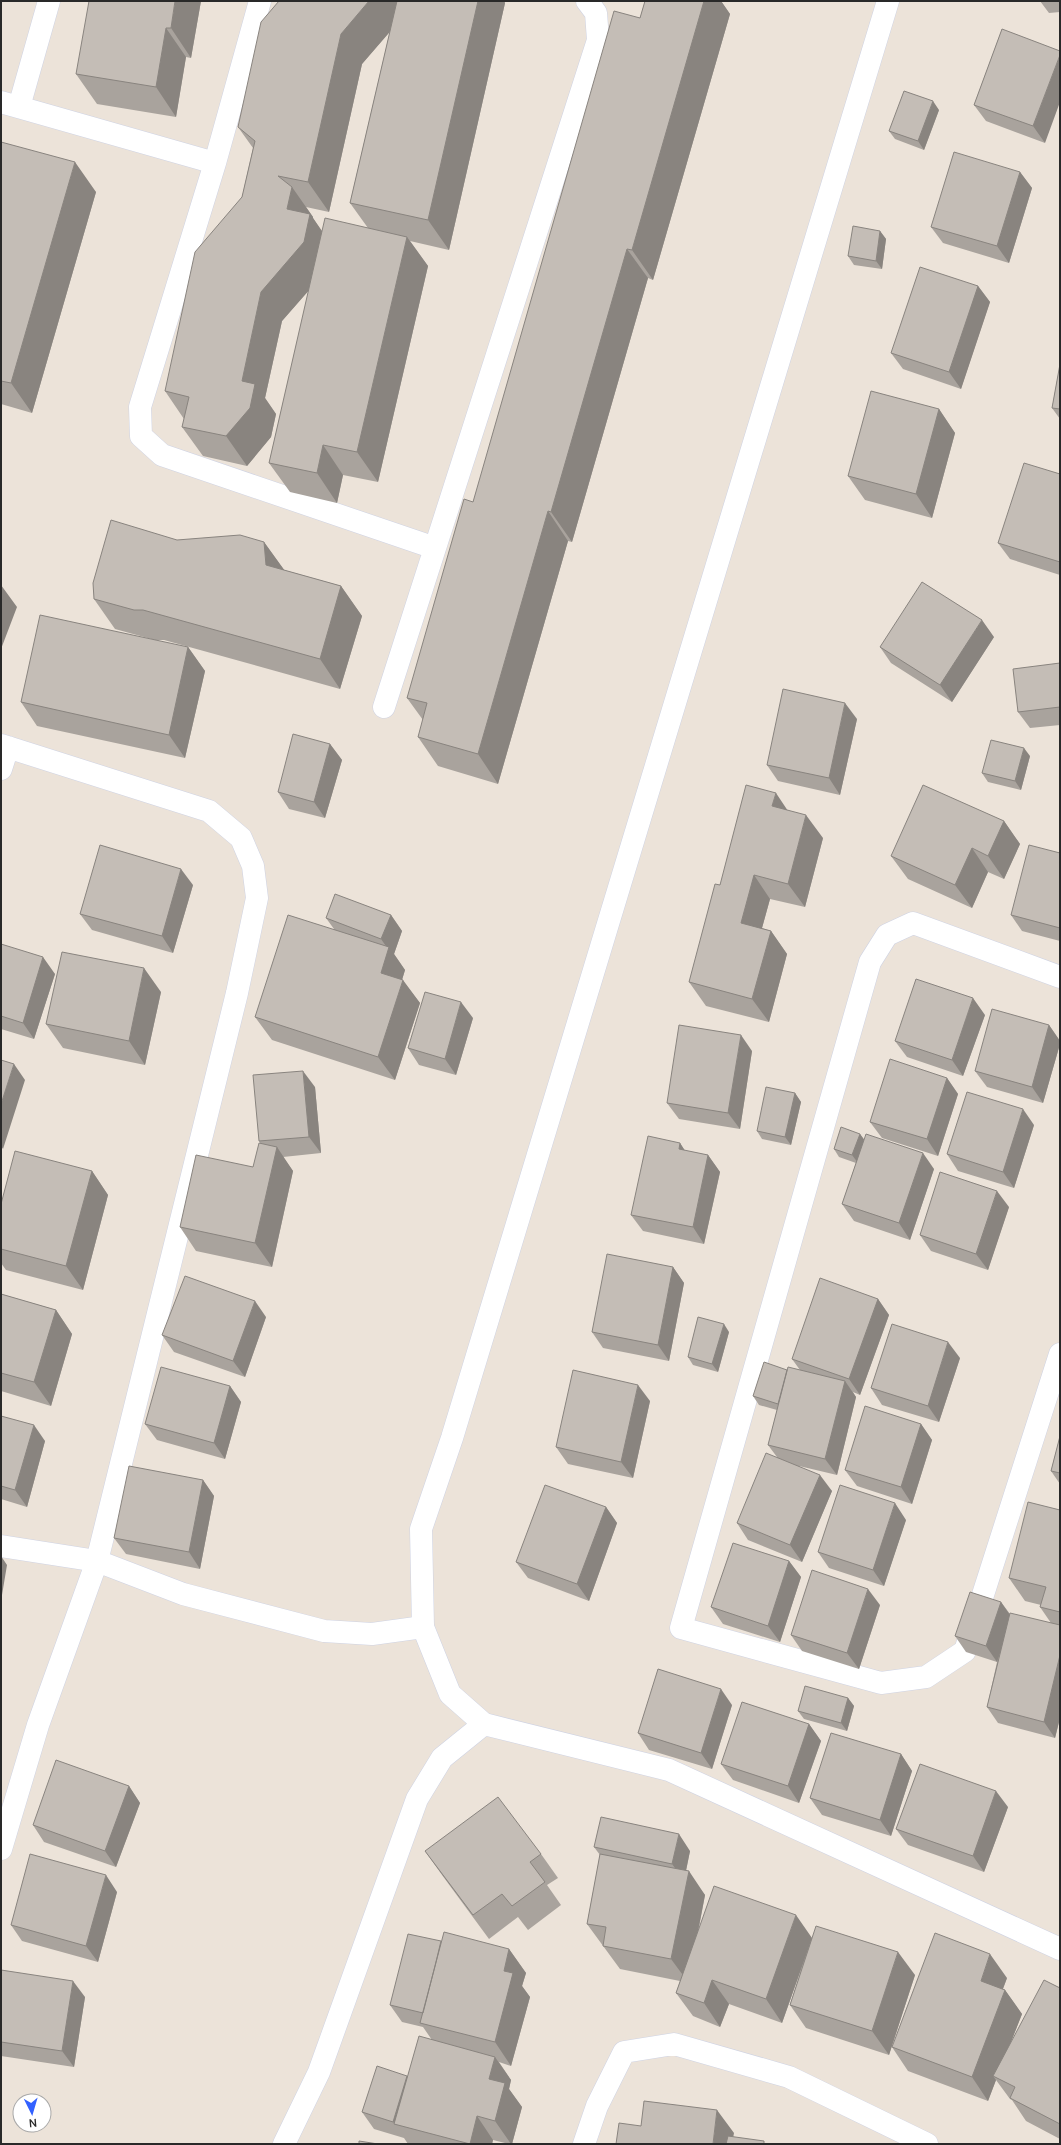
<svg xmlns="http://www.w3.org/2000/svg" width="1061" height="2145" font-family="Manrope,sans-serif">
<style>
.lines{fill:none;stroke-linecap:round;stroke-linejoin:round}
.minor-casing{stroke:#cfd3e3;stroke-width:23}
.tertiary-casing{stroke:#cfd3e3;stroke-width:23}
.minor{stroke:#fff;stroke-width:22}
.tertiary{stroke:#fff;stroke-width:22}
.wall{fill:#a9a39d;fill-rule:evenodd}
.shaded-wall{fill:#89847f}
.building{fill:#c4bdb6;stroke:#89847f}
</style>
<rect width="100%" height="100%" fill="#ece3d9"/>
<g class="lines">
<g class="minor-casing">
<path id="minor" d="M260 1 215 163 140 407 141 436 162 455 435 548
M1 102 215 163
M19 107 49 1
M384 707 598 40 596 13 587 1
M1 745 209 811 241 838 253 866 257 898 237 993 97 1561 38 1725 1 1849
M1 769 8 747
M1060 977 913 923 887 935 870 962 681 1628 881 1683 926 1677 965 1651 1060 1354
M1 1546 97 1561 183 1594 324 1631 372 1634 423 1627
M584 2144 597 2106 624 2052 674 2044 789 2077 927 2144"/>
</g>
<g class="tertiary-casing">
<path id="tertiary" d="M888 1 452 1438 421 1529 423 1627 450 1694 484 1724 669 1770 1060 1949
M284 2144 319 2072 417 1799 442 1758 484 1724"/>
</g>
<use href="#minor" class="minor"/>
<use href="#tertiary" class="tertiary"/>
</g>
<path class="wall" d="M201 1 191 58 186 57 176 117 97 104 76 74Z
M279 1H504L505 3 449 250 410 241 428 266 378 482 343 475 337 503 290 492 269 463 309 290 282 321 265 398 276 414 271 437 247 466 203 456 182 427 184 419 165 391 242 197 253 148 238 127ZM390 31 350 203 368 228 322 232 313 218V217L306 207 329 212 362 64Z
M645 1H721L730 14 653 280 648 278 572 542 568 541 498 784 438 766 418 737 423 720 407 698 473 502 640 18Z
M1040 1H1060V12L1049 13Z
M1002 29 1045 143 986 121 974 105Z
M939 110 924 150 895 139 889 131Z
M1 142 96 192 32 413 1 404Z
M1020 172 1032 188 1009 263 943 243 931 227Z
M880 231 886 239 882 269 854 265 848 256Z
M978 286 990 302 961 389 903 369 891 353Z
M1060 364V419L1052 408Z
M939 409 955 433 932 518 865 500 848 476Z
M1060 474V575L1010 559 998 543Z
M177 540 264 542 284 570 341 586 362 616 340 689 164 640H155L115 629 94 599Z
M994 637 952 702 891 663 880 647Z
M188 647 205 671 185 758 37 726 21 702Z
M1060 663V725L1030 728 1018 712Z
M857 719 840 795 778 781 767 765Z
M330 744 342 760 325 818 289 809 278 792Z
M1030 756 1021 790 988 782 982 773Z
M1004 821 1020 844 1004 879 988 872 972 908 908 879 891 856Z
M823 838 805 907 770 899 762 928 771 931 787 954 769 1022 706 1006 689 982 720 885Z
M1060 853V941L1022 931 1011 915Z
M193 885 173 953 92 930 80 914Z
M391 915 402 931 394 954 405 970 402 980 420 1003 395 1080 272 1040 255 1017 334 929 326 918Z
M1 944 55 974 34 1039 1 1029Z
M161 992 145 1065 63 1048 46 1024Z
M985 1015 963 1076 907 1057 895 1041Z
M473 1018 456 1075 419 1065 408 1048Z
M1049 1025 1060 1041V1044L1043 1103 987 1087 975 1071Z
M752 1051 740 1129 679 1119 667 1103Z
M947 1078 958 1094 938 1156 882 1138 870 1122Z
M315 1087 321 1153 283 1157 293 1171 272 1267 196 1251 180 1227 253 1167 260 1143 259 1141Z
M795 1093 801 1102 791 1145 762 1139 757 1131Z
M1034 1125 1014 1188 958 1171 947 1154Z
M860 1134 864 1140 934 1169 910 1240 854 1221 842 1204 856 1163 839 1157 834 1149Z
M680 1143 685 1151 708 1155 720 1172 704 1244 643 1231 631 1215Z
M92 1171 108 1195 83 1290 6 1270 1 1263V1204Z
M1009 1207 988 1270 931 1251 920 1235Z
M673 1267 684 1283 669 1361 603 1348 592 1332Z
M1 1294 56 1310 72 1334 51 1406 1 1391Z
M878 1299 889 1315 860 1395 853 1392 856 1397 837 1475 799 1466 832 1491 802 1562 748 1540 737 1523 777 1457 768 1445 777 1410 759 1405 753 1396 787 1370H800L792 1359Z
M266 1317 245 1377 174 1352 162 1335Z
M729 1332 718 1372 693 1365 688 1357Z
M960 1358 939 1422 882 1405 871 1388Z
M230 1386 241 1402 225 1459 157 1440 145 1424Z
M650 1401 633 1478 568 1464 556 1447Z
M1 1416 45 1441 27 1507 1 1499Z
M921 1424 932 1440 912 1504 857 1486 845 1470Z
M1060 1436V1484L1051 1471Z
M203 1480 214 1496 200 1569 126 1554 114 1538Z
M606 1507 617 1523 589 1601 528 1578 516 1562Z
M1060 1510V1718L1055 1738 998 1723 987 1707 997 1662 966 1652 955 1636 1001 1602 1010 1614 1051 1623 1040 1607 1041 1605 1025 1601 1009 1578Z
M906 1520 884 1586 829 1568 818 1552Z
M789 1561 801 1577 780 1642 723 1624 711 1607Z
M880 1605 859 1669 802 1651 791 1635Z
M848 1698 854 1706 847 1731 804 1719 798 1711Z
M732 1705 712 1769 649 1750 638 1733Z
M809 1724 821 1741 799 1803 733 1780 721 1764Z
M901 1754 912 1771 891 1836 822 1815 810 1798Z
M129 1786 140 1803 116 1867 44 1842 33 1825Z
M1008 1807 984 1872 908 1845 896 1829Z
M594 1847 690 1851 686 1871 705 1895 698 1933 812 1938 915 1975 889 2055 806 2028 790 2005 803 1964 782 2023 729 2004 720 2027 693 2016 676 1993 680 1981 620 1969 587 1924 600 1855Z
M425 1851 541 1854 558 1878 547 1885 561 1905 528 1930 518 1917 489 1939 442 1875Z
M117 1892 98 1962 22 1941 11 1925Z
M442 1942 509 1949 526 1973 522 1986 530 1997 511 2066 499 2062 511 2080 509 2089 522 2107 512 2144H509L493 2140 492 2144H408L404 2138 374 2129 362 2112 408 2076 432 2040 423 2027 402 2022 390 2005Z
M1 1970 85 1997 74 2067 1 2056Z
M1007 1978 1003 1989 1005 1990 1022 2014 1010 2044 1060 1988V2139L1026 2121 1012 2100 1010 2099 996 2080 988 2101 908 2071 892 2047Z"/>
<path class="shaded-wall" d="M175 1H201L191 58 171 28Z
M369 1H410L408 11 362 64 329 212 308 182 341 34Z
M478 1H504L505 3 449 250 428 220Z
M704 1H721L730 14 653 280 632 250Z
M166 28 186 57 176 117 156 87Z
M1060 55V102L1045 143 1033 126Z
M933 101 939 110 924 150 918 141Z
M75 162 96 192 32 413 11 383Z
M1020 172 1032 188 1009 263 997 246Z
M292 187 313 217V218L331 244 325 272 282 321 265 398 276 414 271 437 247 466 226 436 242 381 261 292 287 209Z
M880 231 886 239 882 269 876 261Z
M407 237 428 266 378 482 357 452Z
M627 249 648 278 572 542 551 512Z
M978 286 990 302 961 389 949 372Z
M939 409 955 433 932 518 916 494Z
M323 445 343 475 337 503 317 473Z
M548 511 568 541 498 784 478 754Z
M264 542 285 571 266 565Z
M1 585 17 607 1 649Z
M341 586 362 616 340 689 320 659Z
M982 620 994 637 952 702 940 685Z
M188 647 205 671 185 758 169 735Z
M845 703 857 719 840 795 829 778Z
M330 744 342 760 325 818 314 802Z
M1024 748 1030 756 1021 790 1015 781Z
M776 793 792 817 772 806Z
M806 815 823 838 805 907 788 884Z
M1004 821 1020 844 1004 879 988 856Z
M972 848 988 872 972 908 955 885Z
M181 869 193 885 173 953 162 936Z
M754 875 770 899 757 946 741 923Z
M391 915 402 931 394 954 405 970 397 996 381 973 388 949 381 939Z
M771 931 787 954 769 1022 752 999Z
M43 957 55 974 34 1039 23 1023Z
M144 968 161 992 145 1065 129 1041Z
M403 980 420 1003 395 1080 378 1057Z
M973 998 985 1015 963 1076 952 1060Z
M461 1002 473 1018 456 1075 445 1059Z
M1049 1025 1060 1041V1044L1043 1103 1032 1087Z
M741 1035 752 1051 740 1129 728 1113Z
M14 1064 25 1080 3 1149 1 1146V1104Z
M303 1071 315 1087 321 1153 309 1137Z
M947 1078 958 1094 938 1156 927 1139Z
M795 1093 801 1102 791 1145 785 1137Z
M1023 1109 1034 1125 1014 1188 1003 1172Z
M860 1134 866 1142 858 1163 852 1155Z
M680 1143 691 1160 679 1149Z
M277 1147 293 1171 272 1267 255 1243Z
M923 1153 934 1169 910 1240 899 1223Z
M708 1155 720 1172 704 1244 693 1227Z
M92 1171 108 1195 83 1290 66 1266Z
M997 1191 1009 1207 988 1270 976 1254Z
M673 1267 684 1283 669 1361 658 1345Z
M878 1299 889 1315 860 1395 849 1379Z
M255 1301 266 1317 245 1377 233 1361Z
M56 1310 72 1334 51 1406 34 1382Z
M724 1324 729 1332 718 1372 712 1364Z
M948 1342 960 1358 939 1422 928 1406Z
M845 1381 856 1397 837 1475 825 1459Z
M638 1385 650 1401 633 1478 621 1462Z
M230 1386 241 1402 225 1459 214 1443Z
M921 1424 932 1440 912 1504 901 1487Z
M34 1425 45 1441 27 1507 15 1490Z
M820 1475 832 1491 802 1562 790 1545Z
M203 1480 214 1496 200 1569 189 1552Z
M895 1503 906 1520 884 1586 873 1570Z
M606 1507 617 1523 589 1601 577 1584Z
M1 1556 7 1565 1 1601Z
M789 1561 801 1577 780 1642 768 1626Z
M868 1589 880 1605 859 1669 847 1653Z
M1001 1602 1012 1618 997 1662 986 1646Z
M1060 1655V1718L1055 1738 1044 1722Z
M721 1689 732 1705 712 1769 701 1753Z
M848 1698 854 1706 847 1731 841 1723Z
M809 1724 821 1741 799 1803 788 1786Z
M901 1754 912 1771 891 1836 880 1820Z
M129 1786 140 1803 116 1867 105 1851Z
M996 1791 1008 1807 984 1872 973 1856Z
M679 1834 690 1851 684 1880 672 1864Z
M689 1871 705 1895 688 1982 671 1959Z
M106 1875 117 1892 98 1962 86 1946Z
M796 1915 812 1938 782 2023 766 1999Z
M509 1949 526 1973 522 1986 530 1997 511 2066 495 2042 504 1971Z
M898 1952 915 1975 889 2055 872 2031Z
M990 1954 1007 1978 997 2004 981 1981Z
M712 1980 729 2004 720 2027 704 2003Z
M73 1981 85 1997 74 2067 62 2051Z
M1005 1990 1022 2014 997 2078 993 2076 996 2080 988 2101 972 2077Z
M495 2057 511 2080 509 2089 522 2107 512 2144H511L495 2121 489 2079Z
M407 2076 419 2092 395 2124 393 2122Z
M717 2110 734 2133 732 2144H713Z
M477 2116 493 2140 492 2144H470Z"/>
<path class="building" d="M89 1H175L171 28H166L156 87 76 74Z
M279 1H369L341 34 308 182 278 176 292 187 287 209 310 214 304 242 261 292 242 381 255 384 250 408 226 436 182 427 189 397 165 391 195 252 242 197 255 141 238 127 261 22Z
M397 1H478L428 220 350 203Z
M645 1H704L632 250 627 249 551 512 548 511 478 754 418 737 427 703 407 698 464 499 473 502 614 11 640 18Z
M1002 29 1060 51V55L1033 126 974 105Z
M904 91 933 101 918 141 889 131Z
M1 142 75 162 11 383 1 381Z
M954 152 1020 172 997 246 931 227Z
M325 218 407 237 357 452 323 445 317 473 269 463Z
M853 226 880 231 876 261 848 256Z
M920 267 978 286 949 372 891 353Z
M1060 364V409L1052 408Z
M871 391 939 409 916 494 848 476Z
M1024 463 1060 474V562L998 543Z
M111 520 177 540 240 535 264 542 266 565 341 586 320 659 143 610H134L94 599 93 583Z
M922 582 982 620 940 685 880 647Z
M40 615 188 647 169 735 21 702Z
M1060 663V707L1018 712 1013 669Z
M783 689 845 703 829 778 767 765Z
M293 734 330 744 314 802 278 792Z
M991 740 1024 748 1015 781 982 773Z
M746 785 776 793 772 806 806 815 788 884 754 875 741 923 771 931 752 999 689 982 715 884 720 885Z
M923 785 1004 821 988 856 972 848 955 885 891 856Z
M100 845 181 869 162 936 80 914Z
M1029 845 1060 853V928L1011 915Z
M335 894 391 915 381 939 326 918Z
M288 915 389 947 381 973 403 980 378 1057 255 1017Z
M1 944 43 957 23 1023 1 1016Z
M62 952 144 968 129 1041 46 1024Z
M916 979 973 998 952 1060 895 1041Z
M425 992 461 1002 445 1059 408 1048Z
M992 1009 1049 1025 1032 1087 975 1071Z
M679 1025 741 1035 728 1113 667 1103Z
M890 1059 947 1078 927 1139 870 1122Z
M1 1060 14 1064 1 1104Z
M303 1071 309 1137 259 1141 253 1075Z
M766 1087 795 1093 785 1137 757 1131Z
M967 1092 1023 1109 1003 1172 947 1154Z
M841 1127 860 1134 852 1155 834 1149Z
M866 1134 923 1153 899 1223 842 1204Z
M648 1136 680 1143 679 1149 708 1155 693 1227 631 1215Z
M259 1143 277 1147 255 1243 180 1227 196 1155 253 1167Z
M15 1151 92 1171 66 1266 1 1249V1204Z
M940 1172 997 1191 976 1254 920 1235Z
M607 1254 673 1267 658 1345 592 1332Z
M185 1276 255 1301 233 1361 162 1335Z
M820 1278 878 1299 849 1379 792 1359Z
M1 1294 56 1310 34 1382 1 1373Z
M698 1317 724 1324 712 1364 688 1357Z
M892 1324 948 1342 928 1406 871 1388Z
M764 1362 787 1370 778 1404 753 1396Z
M161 1367 230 1386 214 1443 145 1424Z
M788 1367 845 1381 825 1459 768 1445Z
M573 1370 638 1385 621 1462 556 1447Z
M865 1406 921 1424 901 1487 845 1470Z
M1 1416 34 1425 15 1490 1 1486Z
M1060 1436V1473L1051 1471Z
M766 1453 820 1475 790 1545 737 1523Z
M129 1466 203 1480 189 1552 114 1538Z
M545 1485 606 1507 577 1584 516 1562Z
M840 1485 895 1503 873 1570 818 1552Z
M1028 1502 1060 1510V1612L1040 1607 1046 1587 1009 1578Z
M733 1543 789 1561 768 1626 711 1607Z
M812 1570 868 1589 847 1653 791 1635Z
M970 1592 1001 1602 986 1646 955 1636Z
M1010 1613 1060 1625V1655L1044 1722 987 1707Z
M658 1669 721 1689 701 1753 638 1733Z
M805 1686 848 1698 841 1723 798 1711Z
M742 1702 809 1724 788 1786 721 1764Z
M831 1733 901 1754 880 1820 810 1798Z
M56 1760 129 1786 105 1851 33 1825Z
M920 1764 996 1791 973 1856 896 1829Z
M498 1797 541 1854 530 1862 545 1882 512 1906 502 1894 473 1915 425 1851Z
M601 1817 679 1834 672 1864 594 1847Z
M30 1854 106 1875 86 1946 11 1925Z
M600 1854 689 1871 671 1959 603 1946 606 1927 587 1924Z
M714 1886 796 1915 766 1999 712 1980 704 2003 676 1993Z
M816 1926 898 1952 872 2031 790 2005Z
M444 1932 509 1949 504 1971 513 1973 495 2042 420 2023Z
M935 1933 990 1954 981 1981 1005 1990 972 2077 892 2047Z
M408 1934 441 1941 435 1966 423 2013 390 2005Z
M1 1970 73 1981 62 2051 1 2042Z
M1044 1980 1060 1988V2124L1010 2098 1015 2087 993 2076Z
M419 2036 495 2057 489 2079 505 2083 495 2121 477 2116 470 2144 394 2124Z
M377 2066 407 2076 393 2122 362 2112Z
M644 2101 717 2110 713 2144H616L619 2123 641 2126Z
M728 2136 764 2141V2144H726Z
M359 2141 378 2144H359Z"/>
<rect width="1061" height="2145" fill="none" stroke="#292929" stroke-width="4"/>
<g transform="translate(32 2113) rotate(175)"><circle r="19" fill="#ffffff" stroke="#a9a9a9"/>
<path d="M0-3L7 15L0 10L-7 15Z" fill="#3361ff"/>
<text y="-6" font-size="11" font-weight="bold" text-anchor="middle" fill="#292929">N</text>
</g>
</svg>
